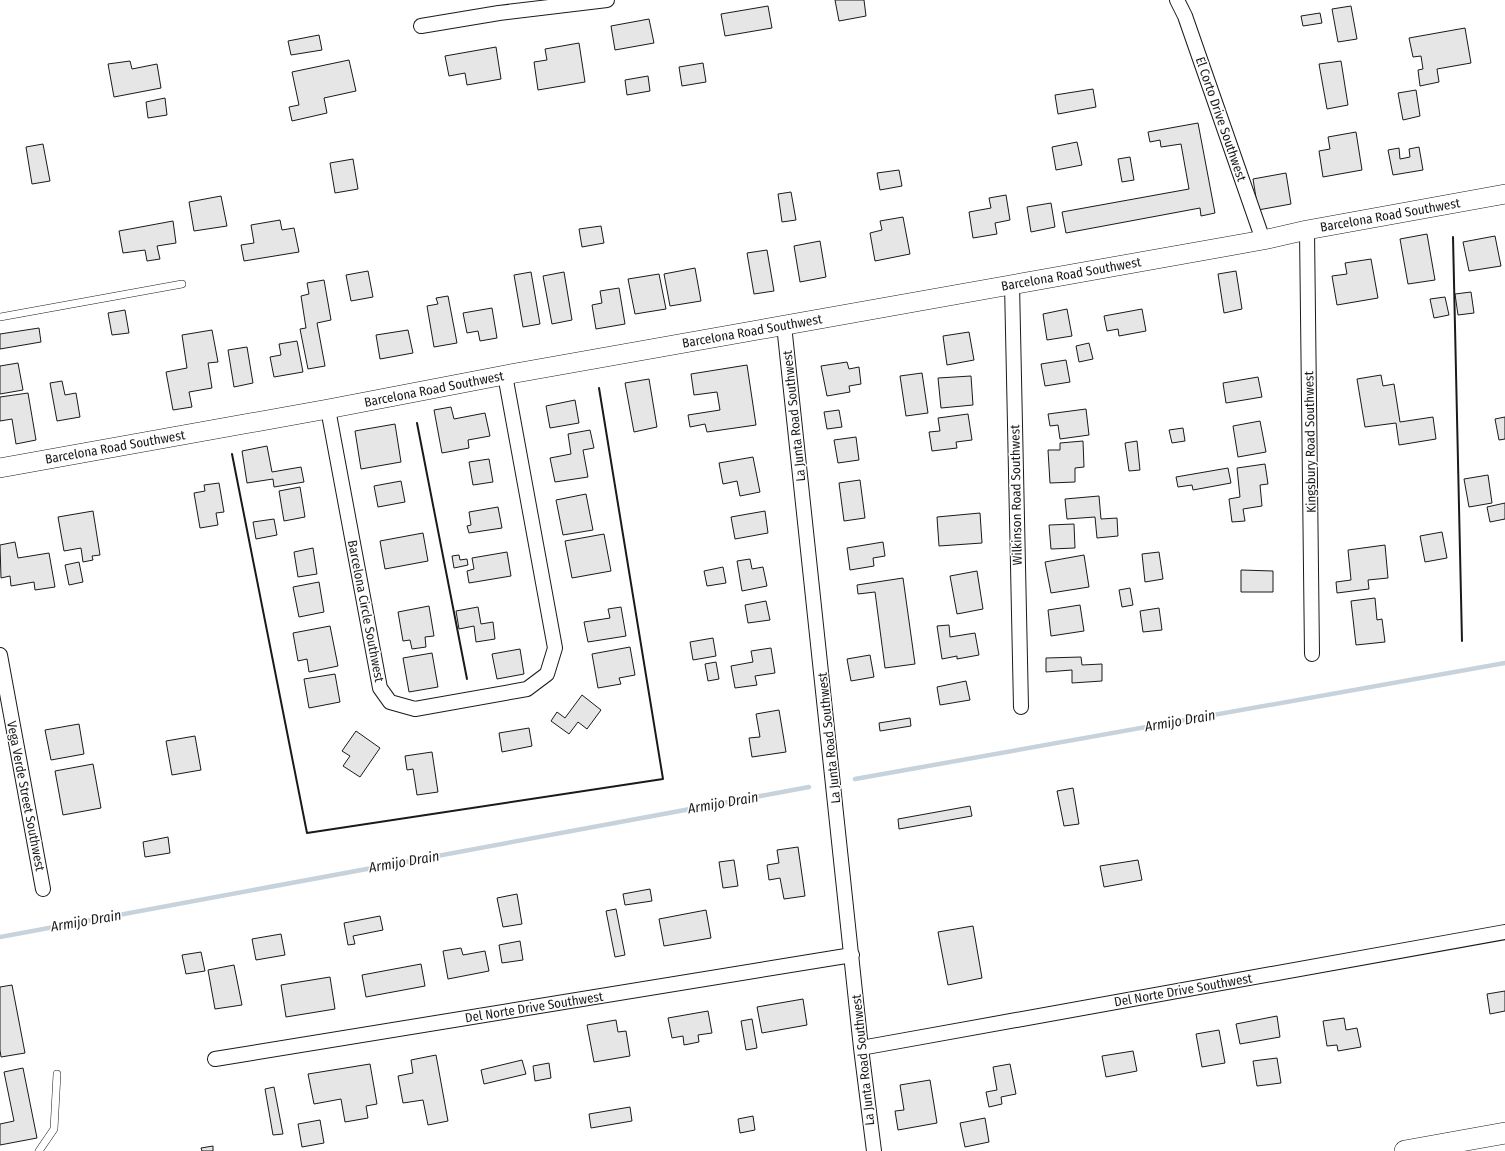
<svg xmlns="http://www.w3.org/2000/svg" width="1505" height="1151" font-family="'Fira Sans Condensed',sans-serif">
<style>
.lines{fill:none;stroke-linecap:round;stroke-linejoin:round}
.stream{stroke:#c6d2dc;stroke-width:4.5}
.building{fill:#e6e6e6;stroke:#1a1a1a}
.lane-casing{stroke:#1a1a1a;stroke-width:8}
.street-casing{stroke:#1a1a1a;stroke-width:16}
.secondary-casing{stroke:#1a1a1a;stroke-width:20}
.primary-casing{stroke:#1a1a1a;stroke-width:22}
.lane{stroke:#fff;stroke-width:7}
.street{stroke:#fff;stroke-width:14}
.secondary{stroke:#fff;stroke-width:19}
.primary{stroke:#fff;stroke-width:21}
.wall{stroke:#1a1a1a;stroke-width:2}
.labels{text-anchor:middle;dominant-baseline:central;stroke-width:3;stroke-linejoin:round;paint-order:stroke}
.street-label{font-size:13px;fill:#1a1a1a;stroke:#fff}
.water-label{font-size:14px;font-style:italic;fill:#1a1a1a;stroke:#fff}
</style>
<rect width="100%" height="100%" fill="#fff"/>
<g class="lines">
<path class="stream" d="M855 779 1505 663
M0 937 809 787"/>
</g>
<path class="building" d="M835 0H864L866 16 839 21Z
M768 6 772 28 725 36 721 14Z
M1351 6 1357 39 1338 42 1332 9Z
M1320 13 1322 23 1303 26 1301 16Z
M649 19 654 43 615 50 611 26Z
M1465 28 1471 63 1437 69 1439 82 1420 86 1418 70 1423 69 1421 56 1413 57 1409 38Z
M319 35 322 50 291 55 288 41Z
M579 43 585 82 538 90 534 62 547 60 545 49Z
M496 47 501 79 467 85 465 73 449 76 445 56Z
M349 60 356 91 324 98 327 113 292 121 289 107 299 105 292 72Z
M130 61 132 69 157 64 161 88 114 97 108 64Z
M1341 61 1348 105 1327 109 1319 64Z
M703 63 706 82 682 86 679 67Z
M648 76 650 91 627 95 625 80Z
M1093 89 1096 107 1058 114 1055 95Z
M1416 90 1420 116 1403 120 1398 93Z
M165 98 167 115 148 118 146 102Z
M1198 123 1215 213 1201 216 1200 208 1066 233 1062 212 1189 189 1181 144 1161 147 1160 140 1150 142 1148 132Z
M1356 132 1362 170 1323 177 1319 151 1330 149 1328 137Z
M1077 142 1082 165 1056 170 1052 147Z
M43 144 50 181 32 184 26 147Z
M1419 147 1423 170 1393 175 1388 150 1399 148 1400 159 1410 157 1409 149Z
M1130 157 1134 180 1122 182 1118 159Z
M353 159 358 189 335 193 330 163Z
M899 170 902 186 880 190 877 173Z
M1286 173 1291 204 1258 210 1253 179Z
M791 192 796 220 782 222 778 194Z
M1006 195 1010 220 995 223 997 234 973 238 969 212 991 208 989 198Z
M221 196 227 226 194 231 189 202Z
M1051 203 1055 227 1031 232 1027 207Z
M903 217 910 254 875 261 870 233 882 230 880 221Z
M280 220 282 230 294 228 299 252 244 261 241 245 254 243 251 225Z
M173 221 176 243 157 246 160 259 147 261 145 250 123 253 119 231Z
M601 226 604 243 582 247 579 229Z
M1427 234 1435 280 1408 284 1400 239Z
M1495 236 1501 266 1469 271 1463 242Z
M820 241 826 277 800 282 794 246Z
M767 250 774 291 754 294 747 253Z
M1371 259 1378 298 1337 305 1332 276 1347 274 1345 263Z
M695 268 701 301 670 306 664 274Z
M368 271 373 297 351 301 346 275Z
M1236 271 1242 309 1224 313 1218 274Z
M531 272 540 324 523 327 514 275Z
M564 272 572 320 552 324 543 276Z
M659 274 666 309 635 314 628 279Z
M324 280 331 320 317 323 325 366 308 369 300 329 306 328 301 296 309 294 307 283Z
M619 288 625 324 596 329 592 305 602 303 600 291Z
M1471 292 1474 313 1458 315 1455 294Z
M448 296 457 343 434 347 427 306 438 304 436 298Z
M1445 297 1449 315 1434 318 1430 299Z
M492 308 497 338 480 341 478 331 467 333 463 313Z
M1067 309 1072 336 1047 340 1043 314Z
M1142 309 1146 331 1119 336 1118 329 1107 331 1104 316Z
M125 310 129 333 112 335 108 313Z
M39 328 41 342 0 349V334Z
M212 330 218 362 208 363 212 388 189 392 192 407 173 410 166 372 187 368 182 335Z
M408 330 413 353 380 359 376 335Z
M969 332 974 360 947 365 943 336Z
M297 341 303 372 274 377 270 357 281 355 279 344Z
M1089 343 1093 359 1079 362 1076 346Z
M247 347 253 383 234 387 228 350Z
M1066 360 1070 382 1045 386 1041 364Z
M847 362 849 369 859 367 861 384 849 386 850 392 827 396 821 366Z
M18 363 23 390 0 394V366Z
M747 365 756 425 707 432 705 424 690 427 688 415 720 410 717 392 694 395 691 374Z
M922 373 928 413 906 416 900 376Z
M1381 375 1383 386 1394 384 1400 422 1433 417 1436 439 1399 445 1396 423 1365 427 1357 379Z
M971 376 973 405 941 408 938 378Z
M1258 377 1262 397 1226 403 1223 383Z
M649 379 657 427 634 432 625 383Z
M62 381 65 395 76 393 80 417 57 421 50 383Z
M28 393 36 440 16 444 12 419 0 421V397Z
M575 400 579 423 550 428 546 406Z
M451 407 454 419 485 413 490 436 468 440 469 448 442 453 434 410Z
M1086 409 1089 435 1060 439 1058 425 1050 426 1048 414Z
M839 410 842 427 827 429 824 412Z
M968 414 972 440 956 442 957 448 932 451 929 432 940 431 938 418Z
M1505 417V439L1499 440 1495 419Z
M1260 421 1266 452 1238 457 1233 426Z
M395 424 401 462 361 469 355 431Z
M1183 428 1185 441 1172 443 1169 430Z
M590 430 594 448 583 450 588 477 555 482 550 458 571 454 568 434Z
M856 437 859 460 838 463 834 440Z
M1083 441 1084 467 1075 468V482L1050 483 1048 450H1060V443Z
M1137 441 1140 470 1129 471 1125 443Z
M267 446 272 472 301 467 304 482 274 487 273 479 247 483 242 451Z
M753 457 760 492 740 496 737 481 723 484 719 463Z
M489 459 493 482 473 485 469 462Z
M1265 464 1268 484 1260 485 1262 506 1243 509 1245 521 1232 522 1229 499 1240 497 1237 468Z
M1228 468 1231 483 1193 490 1192 485 1178 487 1176 477Z
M1488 475 1492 503 1469 507 1464 479Z
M860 480 865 518 844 521 839 483Z
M401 481 405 502 378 507 374 486Z
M219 483 224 512 216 513 218 525 200 528 194 493 205 491 204 485Z
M300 487 305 517 284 521 279 491Z
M586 494 593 530 563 535 556 500Z
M1099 496 1101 519 1117 518 1118 536 1097 538 1095 517 1067 519 1065 499Z
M1505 503V519L1490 522 1487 507Z
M498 507 502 528 469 533 467 526 471 525 469 512Z
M93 511 100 555 92 556 93 560 83 562 81 548 64 551 58 517Z
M765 511 768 533 735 539 731 517Z
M980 513 982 543 939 546 937 517Z
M274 519 277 535 256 539 253 522Z
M1074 524 1075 548 1051 549 1049 525Z
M1442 532 1447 558 1425 562 1420 536Z
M423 533 428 561 385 569 380 541Z
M604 534 611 571 572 578 565 541Z
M15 542 18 558 49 553 55 587 35 590 34 582 11 586 10 576 1 578 0 545Z
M883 542 885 556 873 558 874 566 850 570 847 548Z
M1385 545 1388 578 1368 580 1369 589 1337 593 1336 582 1351 580 1348 550Z
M313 548 317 574 298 577 294 552Z
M507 552 511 576 469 583 467 571 474 569 472 558Z
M1159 552 1163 579 1145 582 1142 554Z
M459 555 460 560 467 559 468 565 454 568 452 556Z
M1084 555 1089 587 1051 593 1045 562Z
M750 559 752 569 763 567 767 586 742 591 737 561Z
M79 562 83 582 69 585 65 565Z
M723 567 726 583 707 586 704 571Z
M1241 570 1273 571V592H1241Z
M977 571 983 609 957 614 950 576Z
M903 578 915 664 885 668 875 592 858 594 857 585Z
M319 582 324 612 299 617 293 587Z
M1130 588 1133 605 1122 607 1119 590Z
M1375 598 1377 620 1382 619 1385 642 1356 645 1351 601Z
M766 601 770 620 748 623 745 605Z
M1080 605 1084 631 1051 636 1048 610Z
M429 606 434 636 425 637 426 647 412 649 410 640 403 641 398 612Z
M478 607 481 624 493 622 495 639 476 642 474 626 459 629 456 611Z
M621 607 626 636 588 642 584 622 610 618 608 609Z
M1159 608 1162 630 1143 632 1140 611Z
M949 625 950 637 975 633 979 655 957 659V656L942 659 937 626Z
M330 626 338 666 309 672 307 659 298 661 293 633Z
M713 638 716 656 693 660 690 642Z
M630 647 635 675 619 678 621 684 598 688 592 654Z
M771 648 775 673 755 676 757 685 735 688 731 666 753 662 751 651Z
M520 649 524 674 497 679 492 654Z
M432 653 438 687 409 692 403 658Z
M870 655 874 677 851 681 847 659Z
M1081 657 1082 665 1102 664V681L1072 683V670L1046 672V658Z
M716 662 719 679 708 681 705 664Z
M335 674 340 702 309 708 304 679Z
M966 681 970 700 940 705 937 687Z
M582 695 601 710 587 729 578 722 569 734 551 721 557 712 565 718Z
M779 710 786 752 752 757 749 738 760 737 756 714Z
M910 718 911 726 880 731 879 723Z
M79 724 84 754 51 760 45 730Z
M529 728 532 746 502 752 499 733Z
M356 731 380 748 360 777 343 766 350 756 342 751Z
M195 736 201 770 172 775 166 741Z
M432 752 438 792 417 795 413 769 407 770 405 756Z
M93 764 101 808 63 815 55 771Z
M1073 788 1079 824 1064 826 1057 791Z
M970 806 972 816 899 829 898 819Z
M168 837 170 853 145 857 143 842Z
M798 847 805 896 784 899 780 878 769 880 767 865 779 863 777 850Z
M734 860 738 886 723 888 719 862Z
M1138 860 1142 880 1104 887 1100 866Z
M650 889 652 901 625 905 623 894Z
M517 894 522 924 503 927 497 898Z
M616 909 625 955 615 957 606 911Z
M706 910 711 938 664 946 659 919Z
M380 916 383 930 353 936 355 944 348 945 344 923Z
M973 926 982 978 948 985 938 932Z
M281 934 285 955 256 960 252 939Z
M520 941 523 960 502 963 499 945Z
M461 948 463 955 485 951 489 971 448 979 443 951Z
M201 952 205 971 186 974 182 955Z
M421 964 425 986 366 997 362 975Z
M234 965 242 1005 215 1009 208 970Z
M330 977 335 1009 286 1017 281 985Z
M12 985 25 1053 1 1057 0 1050V987Z
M1505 991V1011L1490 1014 1487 994Z
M803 999 807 1025 762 1033 757 1007Z
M708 1011 712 1033 698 1035 699 1042 684 1045 683 1036 672 1038 668 1018Z
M1277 1016 1280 1037 1240 1044 1236 1024Z
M1344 1018 1346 1030 1357 1028 1361 1047 1338 1051 1337 1045 1327 1046 1323 1021Z
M752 1019 757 1048 746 1050 741 1021Z
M616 1020 618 1032 626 1031 630 1056 594 1062 587 1025Z
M1219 1030 1225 1063 1202 1067 1196 1034Z
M1133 1051 1137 1071 1106 1077 1102 1056Z
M436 1055 448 1121 428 1125 423 1100 403 1103 398 1076 413 1073 411 1060Z
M1277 1058 1281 1083 1257 1086 1253 1061Z
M522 1060 526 1074 484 1084 481 1070Z
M549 1063 551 1078 535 1081 533 1066Z
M370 1064 377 1104 366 1106 368 1118 345 1122 341 1099 314 1104 308 1074Z
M1010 1064 1016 1094 1001 1097 1002 1104 989 1107 986 1092 997 1090 993 1067Z
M23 1068 37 1138 0 1145V1124L14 1121 4 1072Z
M930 1080 937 1123 898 1130 895 1111 904 1110 900 1085Z
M274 1087 283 1134 273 1135 265 1089Z
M630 1107 632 1121 591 1128 589 1114Z
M753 1116 755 1130 740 1133 738 1119Z
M985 1118 989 1142 965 1147 960 1123Z
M320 1120 324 1143 302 1147 298 1124Z
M213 1146V1151H202L201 1148Z"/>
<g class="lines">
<g class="lane-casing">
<path id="lane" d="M0 317 182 284
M39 1151 54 1129 57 1074"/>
</g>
<g class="street-casing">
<path id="street" d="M1177 0 1185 16 1263 240
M421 26 499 13 607 0
M1307 230 1312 654
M1012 284 1021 707
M784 325 861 1048 874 1151
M328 409 380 688 390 702 415 709 527 689 547 674 555 648 505 375
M0 655 43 889
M861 1048 1505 932
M215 1059 852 955"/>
</g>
<g class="secondary-casing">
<path id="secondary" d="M0 468 328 409 505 375 1263 240 1307 230 1505 194"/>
</g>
<g class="primary-casing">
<path id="primary" d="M1405 1151 1505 1133"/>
</g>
<use href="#lane" class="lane"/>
<use href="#street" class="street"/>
<use href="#secondary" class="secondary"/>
<use href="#primary" class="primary"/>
<path class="wall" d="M1453 237 1462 641
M417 423 467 679
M232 454 307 833 663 779 599 388"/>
</g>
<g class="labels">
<g class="street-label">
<text transform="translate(1221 119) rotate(71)">El Corto Drive Southwest</text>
<text transform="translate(1390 215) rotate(-10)">Barcelona Road Southwest</text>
<text transform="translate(1071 274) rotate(-10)">Barcelona Road Southwest</text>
<text transform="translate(752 331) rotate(-10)">Barcelona Road Southwest</text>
<text transform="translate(434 389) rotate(-11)">Barcelona Road Southwest</text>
<text transform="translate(794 416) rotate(-96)">La Junta Road Southwest</text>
<text transform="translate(1310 442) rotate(-91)">Kingsbury Road Southwest</text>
<text transform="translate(115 447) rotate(-10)">Barcelona Road Southwest</text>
<text transform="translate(1016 495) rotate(-91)">Wilkinson Road Southwest</text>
<text transform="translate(366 611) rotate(79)">Barcelona Circle Southwest</text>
<text transform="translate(829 738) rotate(-96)">La Junta Road Southwest</text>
<text transform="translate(26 796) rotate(79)">Vega Verde Street Southwest</text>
<text transform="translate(1183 990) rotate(-10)">Del Norte Drive Southwest</text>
<text transform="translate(534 1007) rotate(-9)">Del Norte Drive Southwest</text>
<text transform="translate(863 1060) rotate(-96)">La Junta Road Southwest</text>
</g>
<g class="water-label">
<text transform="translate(1180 721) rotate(-10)">Armijo Drain</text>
<text transform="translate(723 803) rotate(-10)">Armijo Drain</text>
<text transform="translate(404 862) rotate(-10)">Armijo Drain</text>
<text transform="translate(86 921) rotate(-10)">Armijo Drain</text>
</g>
</g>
</svg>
